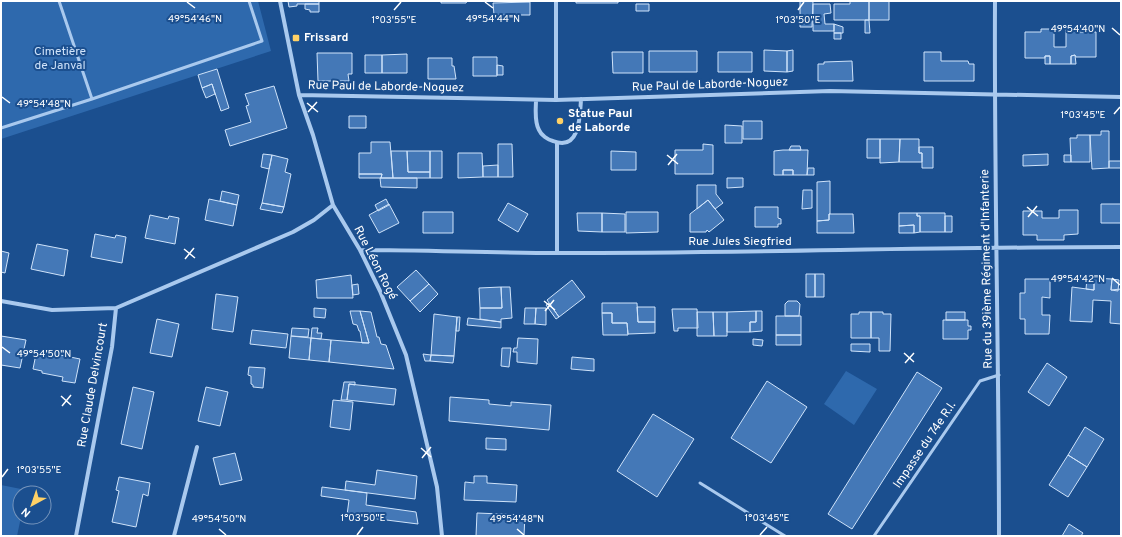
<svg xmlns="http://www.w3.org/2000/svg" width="1122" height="537" font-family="Overpass,sans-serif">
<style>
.green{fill:#2e69ad}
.building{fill:#4478b7;stroke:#cfe3fa}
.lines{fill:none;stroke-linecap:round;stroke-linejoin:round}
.service{stroke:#a9c9ee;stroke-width:3}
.minor{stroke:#a9c9ee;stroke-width:4}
.ticks{fill:none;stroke:#fff;stroke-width:1.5}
.poi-dot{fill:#ffd166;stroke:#1b4f8f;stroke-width:1.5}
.labels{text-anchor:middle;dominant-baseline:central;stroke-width:4;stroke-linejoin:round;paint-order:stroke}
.poi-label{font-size:12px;font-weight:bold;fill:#fff;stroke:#1b4f8f;text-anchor:start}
.park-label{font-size:12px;fill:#cfe3fa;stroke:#1b4f8f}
.street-label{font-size:12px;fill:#fff;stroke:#1b4f8f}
.ticks-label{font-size:10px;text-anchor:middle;fill:#fff;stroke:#1b4f8f;stroke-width:4;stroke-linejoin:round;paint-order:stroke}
</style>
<rect width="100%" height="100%" fill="#1b4f8f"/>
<path class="green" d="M1 1H258L271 51 1 139Z
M846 371 877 389 854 425 824 404Z
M1 485 26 490V493H20L21 517 17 536H1Z"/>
<path class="building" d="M288 1H319V4H297V6L289 7Z
M441 1H467L466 3H441Z
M576 1H618V3H576Z
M800 1H813L812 27H800Z
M850 1H869V20H834V4H850Z
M869 1H889V20H869Z
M530 2V15H494L493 3Z
M305 4H319V12H310V10L305 9Z
M636 4H649V11H636Z
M813 4H830L831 13 824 14 825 24H834V31H813Z
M865 20H869L870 33H865Z
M834 24 843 27V33H834Z
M1041 29H1054V47H1066V29H1079V32H1096V57H1076L1075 55 1071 56V64H1050V56H1045V58H1025V32H1041Z
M834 33H841V39H834Z
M764 50 787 51V72L764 71Z
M793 50V71L787 72V51Z
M649 51H697V72H649Z
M612 52H643V73H613Z
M718 52H752V72H718Z
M924 52H941V61H968L969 64H974V81H924Z
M317 53H352V74H348L349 81H318Z
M407 54V73H382V55Z
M365 55H382V73H365Z
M1075 55 1076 64H1071V56Z
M1045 56H1050V64H1045Z
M473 57H497V76H473Z
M428 58H452V66H454L456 79H428Z
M852 61 853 81H818V64H824V62Z
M497 65 503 66V75H497Z
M217 69 229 108 221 111 212 84 202 88 198 75Z
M212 84 215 94 206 98 202 88Z
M274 86 287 128 230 146 225 130 251 122 246 106 249 105 245 94Z
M349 116H366V128H349Z
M743 121H762V139H743Z
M725 125 742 126V143H725Z
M1101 131H1109V168L1092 169 1090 135H1101Z
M1077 135H1090V162H1071L1070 138H1077Z
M867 139H880V158H867Z
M880 139H900L899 162 880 163Z
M900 139H919V153H922V162H899Z
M371 142H390L393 178H381L382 174H359V153H371Z
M498 144H512L513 177H498Z
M703 144 713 145V174H675V150H703Z
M791 146H800L801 150H789Z
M919 147H933V168H922V153H919Z
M783 150H808L807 175H793V170H783V175H774V151Z
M391 151H407L408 172H430V178H393Z
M407 151H430V172H408Z
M430 151H442V178H430Z
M611 151 636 152V170H611Z
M458 153H482L483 177 458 178Z
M263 154 272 155 269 169 261 167Z
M1048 154V165L1023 166V155Z
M272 155 288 159 285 172 291 174 284 207 262 203Z
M1064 155H1071V162H1064Z
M1109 161H1121V168H1109Z
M498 165V177H483V166Z
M808 168H814V175H807Z
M783 170H793V175H783Z
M359 174H382L381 178H359Z
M380 178H417V188L381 187Z
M727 178H743V187L727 188Z
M830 181V214H829V220L817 221V182Z
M697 185H716V194L723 203 715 209 708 200 697 209Z
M803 190H812V208L802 209Z
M222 191 239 195 237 205 220 201Z
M209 199 237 205 233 226 205 220Z
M386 199 389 205 378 211 375 205Z
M708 200 724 220 709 232 707 230 706 232H690V214Z
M262 203 284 207 282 213 260 209Z
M508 203 528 214 518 232 498 220Z
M389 204 399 223 379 233 369 215Z
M1101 204H1121V223H1101Z
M755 207H778V218L781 219V224H778V227H755Z
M1059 210H1078V234L1064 235V240H1037V235H1023V211H1042V218H1059Z
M423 212H453V233H423Z
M626 212H658V232L626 233Z
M577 213H602V232L578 231Z
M602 213 625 214V232H602Z
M899 213H917V216H920V232L914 233V225L899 226Z
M917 213H945V232H920V216H917Z
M829 214H853L854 233H817V221L829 220Z
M150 215 168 219 169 216 179 218 175 244 145 238Z
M945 216H952V232H945Z
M914 225V233H899V226Z
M95 234 115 238 116 235 126 237 122 263 91 257Z
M37 244 68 250 64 276 31 269Z
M1 251 9 253 5 273 1 272Z
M416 270 429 284 410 301 397 287Z
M806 274H815V297H806Z
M815 274H824V297H815Z
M351 275 353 298H317L316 280Z
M1087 278H1094V290L1086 289Z
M1094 278 1112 279 1111 290 1121 289V324L1110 323 1111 301 1093 300 1092 322 1070 321 1072 287 1094 290Z
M1025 279H1050V298L1042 297V315H1050L1049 334H1025V319H1020V293H1025Z
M1112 279 1119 280 1118 291 1111 290Z
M572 280 585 297 559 317 547 300Z
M358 284 359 294 353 295 352 285Z
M429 284 438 294 420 312 410 301Z
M501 287 502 308H480L479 288Z
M501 287H510L512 318 501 319V322L480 319V308H502Z
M216 294 238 297 233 332 212 329Z
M788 301H797L800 304 799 316H785V304Z
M549 303 559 317 556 319 546 305Z
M602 303H637L638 322H655V333L628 334 627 323H612V313H602Z
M637 307H655V322H638Z
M314 308 326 309 325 318 314 317Z
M525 308H536L535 324H524Z
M536 308H546V325L535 324Z
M672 309H697L698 328H678V331H674Z
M350 311H360L369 343H362L360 331H359L357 325 353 324Z
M360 311 371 312 377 337H379L381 344 386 345 394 369 329 362 331 340 369 343Z
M756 311H762V331L750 332V322H756Z
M756 311V322H750V332H727V312Z
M697 312H713L714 336H697Z
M713 312H727V336H714Z
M859 312H871V338H851V314H859Z
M871 312H883V314H891L890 351H879V338H871Z
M946 312H965V320H946Z
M602 313H612V323H627L628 335H603Z
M434 314 457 317 454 356 431 355Z
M776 316H801V335H776Z
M457 317H460L459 331H456Z
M468 318 501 322V328L467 325Z
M157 319 179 324 172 357 150 353Z
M943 320H968V326H971V330H968V339H943Z
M292 328 309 329 308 337 291 336Z
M312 328H318L317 333H322L321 339 311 338Z
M252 330 288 334 286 348 250 344Z
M776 335H801V345H776Z
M1 336 26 340 20 368 1 365Z
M291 336 311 338 309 360 289 358Z
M311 338 331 340 329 362 309 360Z
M518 338 538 339 537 364 517 362V352H513L514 348H517Z
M753 339 763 340 762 346 753 345Z
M851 344H870V352L851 351Z
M502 348H511L509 367 501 366Z
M46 352 80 359 75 383 62 381 63 377 42 373V371L33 369 36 354 45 355Z
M423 354 431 355 430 361H425Z
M431 355 454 356 453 363 430 361Z
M572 357 594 359V371L571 369Z
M1047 363 1067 377 1049 406 1028 392Z
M249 367 265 368 263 388 253 387V385L251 384V376L248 375Z
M917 372 942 388 852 529 828 514Z
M767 381 807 407 771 463 731 438Z
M344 382H355V385L349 384 347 400H341Z
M349 384 396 389 394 405 347 400Z
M133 387 154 392 142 449 121 444Z
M206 387 228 392 220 426 198 421Z
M450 397 489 400V404L511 406V402L551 405 549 430 449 421Z
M333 400 353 402 350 430 330 427Z
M653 414 694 439 657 497 617 471Z
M1085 427 1104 439 1087 467 1068 455Z
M486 438 506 439V450L486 449Z
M235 453 242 480 220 485 213 458Z
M1068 455 1087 467 1068 497 1049 485Z
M377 470 417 476 415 499 345 490 346 481 375 485Z
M474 476H487V483L517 485 516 502 464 500 465 482 474 483Z
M119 477 150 483 148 496 143 494 136 527 112 522 119 491 116 490Z
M322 487 367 493 366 505 416 512 418 524 347 515 349 500 321 496Z
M477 513 525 515 524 536H476Z
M1069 524 1083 533 1081 536H1062Z"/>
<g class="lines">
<path class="service" d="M92 99 262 41 249 1
M1 128 92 99 59 1
M700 483 785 536
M874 536 980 381 999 375"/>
<path class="minor" d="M280 1 299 95 313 135 333 205 360 250 380 291 406 355 437 487 442 536
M556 1V100
M995 1C994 179 999 358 999 536
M299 95 556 100 830 91 1121 97
M536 100C536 109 534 121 539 130 541 135 548 140 553 141 580 152 580 116 581 99
M360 250C426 250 493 253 559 253 746 253 934 247 1121 247
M557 253V143
M1 301 52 310 116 308 293 232 314 220 333 205
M76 536 112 347 116 308
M174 536 197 447"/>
</g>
<path class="ticks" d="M187 2 195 8M485 2 493 8M394 10 401 2M798 10 804 2M1112 28 1120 35M2 97 10 103M307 103 318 112M308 112 317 102M1114 114 1120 107M667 155 678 164M668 165 677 154M1027 207 1038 216M1028 217 1037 206M184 249 195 258M185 259 194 248M1112 278 1120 285M544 301 555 310M545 311 554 300M2 347 10 353M904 353 914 362M905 363 914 353M61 396 71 405M62 406 71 395M421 448 431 457M422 458 431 447M2 477 8 469M219 529 226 535M517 529 524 535M357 535 363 527M760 535 767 527"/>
<g class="poi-dot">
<rect x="292" y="34" width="8" height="8" rx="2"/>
<circle cx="560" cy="121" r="4"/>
</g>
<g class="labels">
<g class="poi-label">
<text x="304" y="38">Frissard</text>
<text x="568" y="114">Statue Paul<tspan x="568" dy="14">de Laborde</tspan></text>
</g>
<g class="park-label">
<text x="60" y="52">Cimetière<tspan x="60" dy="14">de Janval</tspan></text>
</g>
<g class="street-label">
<text transform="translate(710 85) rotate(-2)">Rue Paul de Laborde-Noguez</text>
<text transform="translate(386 87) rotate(1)">Rue Paul de Laborde-Noguez</text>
<text x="740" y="242">Rue Jules Siegfried</text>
<text transform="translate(375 263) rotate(63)">Rue Léon Rogé</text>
<text transform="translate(987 269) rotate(-91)">Rue du 39ième Régiment d'Infanterie</text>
<text transform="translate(93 385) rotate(-80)">Rue Claude Delvincourt</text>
<text transform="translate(925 445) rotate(-56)">Impasse du 74e R.I.</text>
</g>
</g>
<g class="ticks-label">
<text x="195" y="22">49°54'46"N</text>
<text x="493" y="22">49°54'44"N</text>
<text x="394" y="23">1°03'55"E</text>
<text x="798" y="23">1°03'50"E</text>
<text x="1078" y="32">49°54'40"N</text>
<text x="44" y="107">49°54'48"N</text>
<text x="1083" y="118">1°03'45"E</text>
<text x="1078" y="282">49°54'42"N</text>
<text x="44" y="357">49°54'50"N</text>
<text x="39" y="473">1°03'55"E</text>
<text x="363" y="521">1°03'50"E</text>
<text x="767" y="521">1°03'45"E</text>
<text x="219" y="522">49°54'50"N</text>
<text x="517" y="522">49°54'48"N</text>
</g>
<rect width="1122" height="537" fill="none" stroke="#ffffff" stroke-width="4"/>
<g transform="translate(32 505) rotate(220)"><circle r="19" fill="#1b4f8f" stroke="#7695bc"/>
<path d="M0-3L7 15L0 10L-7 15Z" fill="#ffd166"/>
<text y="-6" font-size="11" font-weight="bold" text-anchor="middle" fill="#ffffff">N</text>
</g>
</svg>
